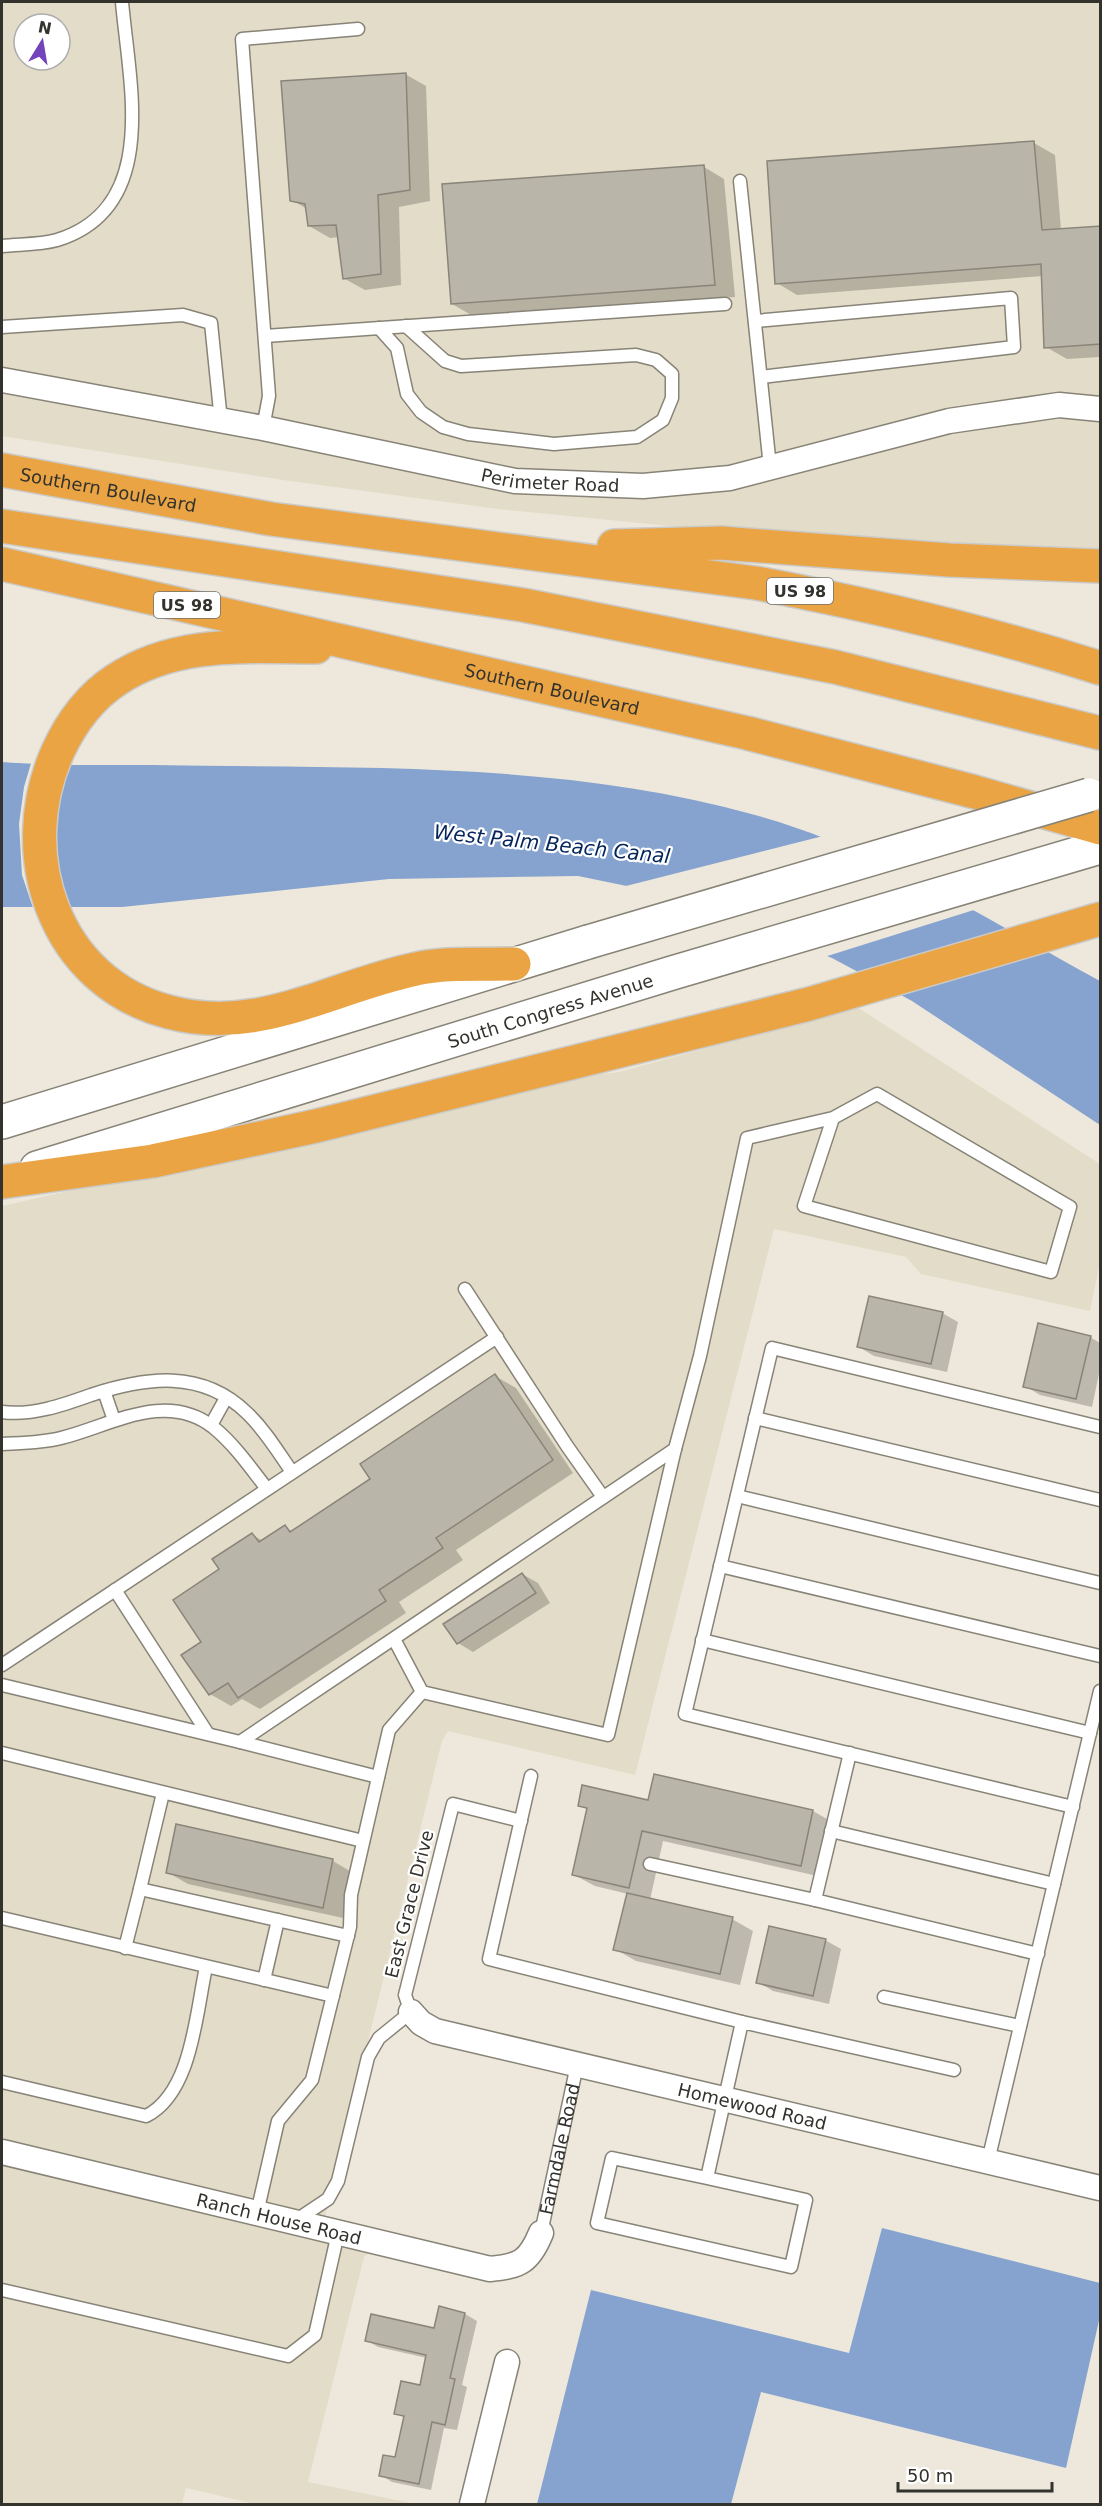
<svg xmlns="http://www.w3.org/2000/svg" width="1102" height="2506" font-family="'DejaVu Sans',sans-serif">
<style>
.built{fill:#e3dcc8;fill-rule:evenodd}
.water{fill:#86a2cf}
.pier{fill:#ede8db}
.shadow{fill:#0003}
.building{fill:#bab5a9;stroke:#8a857a;stroke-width:1.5}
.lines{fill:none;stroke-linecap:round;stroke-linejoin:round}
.service-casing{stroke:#878377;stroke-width:15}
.minor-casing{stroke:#878377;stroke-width:27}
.secondary-casing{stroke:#878377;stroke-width:36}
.trunk-casing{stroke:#cacac8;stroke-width:36}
.service{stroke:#fff;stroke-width:12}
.minor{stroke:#fff;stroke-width:24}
.secondary{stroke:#fff;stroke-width:33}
.trunk{stroke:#eaa444;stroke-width:33}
.secondary-bridge-casing{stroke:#878377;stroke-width:36;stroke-linecap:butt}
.secondary-bridge{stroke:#fff;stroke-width:33}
.labels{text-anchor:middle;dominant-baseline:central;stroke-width:4.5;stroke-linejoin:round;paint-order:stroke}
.shield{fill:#fff;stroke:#70706c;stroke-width:1.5}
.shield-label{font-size:16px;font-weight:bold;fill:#33322d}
.street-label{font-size:18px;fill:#33322d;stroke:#fff}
.water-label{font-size:20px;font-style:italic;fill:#04255b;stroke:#fff}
</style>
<rect width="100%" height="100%" fill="#ede8db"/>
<path class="built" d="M2 2H1100V554L793 538 498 509 283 480 2 436ZM24 24H60V60H24Z
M857 1007 1100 1164V1262L1090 1311 921 1274 906 1257 774 1229 635 1775 448 1731 442 1741 324 2220 2 2144V1206L564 1079 619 1072Z
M2 2162 372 2250 364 2257 308 2482 416 2504H255L186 2488 182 2504H2Z"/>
<path class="water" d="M2 762C51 766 101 765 151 765 352 769 559 760 755 815 879 849 988 920 1100 981V1125L912 1001 832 958 666 894 578 876 389 879 122 907H2Z
M882 2228 1100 2283V2316L1066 2468 761 2392 731 2504H537L591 2290 849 2353Z"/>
<path class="pier" d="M32 760 62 761 48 807 65 911H34L22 875 19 824 24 787Z
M827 835 911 872 977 909 821 958 665 897 618 888Z"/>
<path class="shadow" d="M405 74 426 86 430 201 399 207 401 285 365 290 345 279 339 237 330 238 309 226 307 209 292 200Z
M1034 143 1055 155 1061 230 1100 228V357L1067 359 1046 347 1043 276 797 295 777 283Z
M704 167 724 179 735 297 473 316 452 304Z
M942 1313 958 1322 947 1372 874 1356 859 1347Z
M1090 1337 1100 1343V1369L1092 1407 1040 1395 1025 1386Z
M495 1376 516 1388 573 1473 456 1550 463 1560 399 1602 406 1613 260 1709 242 1699 231 1706 210 1694 203 1642 221 1570 252 1535 263 1541 285 1527 293 1532 372 1479Z
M522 1574 538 1583 550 1603 473 1652 458 1643Z
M655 1776 813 1811 834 1823 822 1877 663 1841 650 1900 732 1919 753 1931 740 1985 636 1961 615 1949 628 1894 595 1886 574 1875 588 1810 579 1805 649 1802Z
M177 1826 333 1861 353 1873 343 1918 188 1884 167 1872Z
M825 1940 841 1949 829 2004 773 1991 758 1982Z
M440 2308 465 2314 477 2321 462 2385 467 2387 457 2430 444 2428 431 2490 392 2482 381 2475 396 2459 405 2418 396 2413 421 2387 427 2358 378 2347 366 2340 435 2330Z"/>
<path class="building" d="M406 73 410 190 378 195 381 274 343 279 336 225 308 226 305 204 290 201 281 81Z
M1034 141 1042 230 1101 226V344L1044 348 1041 264 775 284 767 161Z
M704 165 715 285 451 304 442 184Z
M869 1296 943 1312 931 1364 857 1347Z
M1038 1323 1091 1336 1076 1399 1023 1387Z
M495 1374 553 1460 436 1538 443 1548 379 1590 386 1601 238 1698 228 1683 209 1695 181 1655 201 1642 173 1600 219 1569 212 1559 252 1533 259 1542 285 1525 290 1532 370 1479 360 1464Z
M522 1573 536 1593 457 1644 443 1624Z
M654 1774 813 1810 801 1866 642 1831 629 1888 572 1875 587 1808 578 1806 582 1785 648 1800Z
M176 1824 333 1859 323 1908 166 1873Z
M627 1893 733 1917 720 1974 613 1950Z
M769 1926 826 1939 813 1996 756 1983Z
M439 2306 465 2313 450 2378 455 2379 445 2425 432 2422 419 2484 379 2476 383 2455 395 2457 404 2416 394 2414 401 2381 420 2385 426 2355 365 2341 371 2314 434 2328Z"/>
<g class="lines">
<g class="service-casing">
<g id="service">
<path d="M740 181 770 467"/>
<path d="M2 246C19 244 39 245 57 240 161 208 129 83 122 2"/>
<path d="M755 321 1011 298 1014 347 761 377"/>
<path d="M2 327 183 315 211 323 221 421"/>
<path d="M379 328 397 348 407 394 421 412 443 427 468 434 554 444 637 437 663 420 672 398V374L656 360 636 355 461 366 445 361 406 326"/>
<path d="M265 336 725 304"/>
<path d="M263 428 269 396 242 39 358 29"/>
<path d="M465 1289 567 1446 603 1497"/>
<path d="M104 1391 114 1420"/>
<path d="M2 1412C32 1416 63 1405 91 1395 146 1377 202 1369 247 1413 265 1430 278 1452 292 1472"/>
<path d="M755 1418 1100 1500"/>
<path d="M211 1425 226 1398"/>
<path d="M2 1444C21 1443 42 1443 61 1438 110 1426 165 1390 213 1427 235 1445 250 1467 267 1489"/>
<path d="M737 1496 1100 1583"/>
<path d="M720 1566 1100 1656"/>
<path d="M115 1590 208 1734"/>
<path d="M394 1639 422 1692 608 1735 675 1449"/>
<path d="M702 1640 1090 1733"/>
<path d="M2 1665 497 1337"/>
<path d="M2 1685 240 1742 675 1449 700 1356 747 1138 833 1118 877 1094 1070 1207 1051 1272 804 1206 833 1118"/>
<path d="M240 1742 378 1777"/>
<path d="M2 1753 363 1841"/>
<path d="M850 1753 815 1900 1038 1954"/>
<path d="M531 1776 489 1959 742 2022"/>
<path d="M163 1793 140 1889 348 1936"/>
<path d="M1073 1807 685 1714 772 1348 1100 1427"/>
<path d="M831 1831 1054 1884"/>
<path d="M650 1864 815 1900"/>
<path d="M2 1918 333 1996"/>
<path d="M125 1948 140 1889"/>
<path d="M264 1980 278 1920"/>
<path d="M884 1997 1020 2026"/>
<path d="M2 2082 146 2116C192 2093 196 2013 206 1967"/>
<path d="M988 2161 1100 1691"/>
<path d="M707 2178 612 2158 597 2223 791 2267 806 2200 707 2178 742 2022 954 2070"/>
<path d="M257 2213 278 2121 312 2080 350 1927 351 1895 389 1730 422 1692"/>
<path d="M295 2221 328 2199 338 2181 368 2057 379 2038 411 2012 405 1995 453 1804 521 1821"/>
<path id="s1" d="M541 2233 577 2065"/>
<path d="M2 2290 288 2356 315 2335 338 2233"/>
</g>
</g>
<g class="minor-casing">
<g id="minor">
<path id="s2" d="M2 380 263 428 515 481 643 486 730 478 949 421 1059 405 1100 409"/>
<path id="s3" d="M411 2012 421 2023 435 2031 1100 2188"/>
<path id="s4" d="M2 2152 490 2269C520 2266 529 2262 541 2233"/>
<path d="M472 2504 507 2362"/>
</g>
</g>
<g class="secondary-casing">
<g id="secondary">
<path d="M2 1122 588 942"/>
<path id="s5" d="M37 1168 672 973 1100 847"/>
</g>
</g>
<g class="trunk-casing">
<g id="trunk">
<path id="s6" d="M2 470 271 519 756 583C872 605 987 632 1100 668"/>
<path d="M2 526 523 605 835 667 1100 733"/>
<path d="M614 546 721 543 949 560 1100 566"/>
<path id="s7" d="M2 564 747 733 975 792 1100 828"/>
<path d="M316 647C247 647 176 640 116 680 90 697 71 723 58 751 12 853 53 982 169 1012 259 1036 330 987 416 969 446 962 482 965 514 964"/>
<path d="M2 1182 153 1161 316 1126 809 1004 1100 919"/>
</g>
</g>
<use href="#service" class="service"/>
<use href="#minor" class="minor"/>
<use href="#secondary" class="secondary"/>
<use href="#trunk" class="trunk"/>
<g class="secondary-bridge-casing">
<path id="secondary-bridge" d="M588 942 1089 795"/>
</g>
<use href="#secondary-bridge" class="secondary-bridge"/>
</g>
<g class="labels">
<g class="shield">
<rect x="767" y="578" width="66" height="26" rx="4.5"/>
<rect x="154" y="592" width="66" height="26" rx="4.5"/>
</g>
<g class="shield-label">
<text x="800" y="591">US 98</text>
<text x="187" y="605">US 98</text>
</g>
<g class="street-label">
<text stroke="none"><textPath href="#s2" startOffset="558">Perimeter Road</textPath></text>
<text stroke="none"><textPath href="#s6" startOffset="108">Southern Boulevard</textPath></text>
<text stroke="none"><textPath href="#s7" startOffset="564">Southern Boulevard</textPath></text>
<text stroke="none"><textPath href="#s5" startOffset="537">South Congress Avenue</textPath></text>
<text transform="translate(409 1904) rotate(-76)">East Grace Drive</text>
<text stroke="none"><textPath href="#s3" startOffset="357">Homewood Road</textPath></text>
<text stroke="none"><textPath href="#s1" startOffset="86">Farmdale Road</textPath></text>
<text stroke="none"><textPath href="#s4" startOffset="285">Ranch House Road</textPath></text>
</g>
<g class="water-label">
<text transform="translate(552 844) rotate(6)">West Palm Beach Canal</text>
</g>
</g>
<rect width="1102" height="2506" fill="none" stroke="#33322d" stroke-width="6"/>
<g transform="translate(42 42) rotate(11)"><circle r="28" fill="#ffffff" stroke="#adadab" stroke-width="1.5"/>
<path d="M0-4.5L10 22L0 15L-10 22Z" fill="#7343bb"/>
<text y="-9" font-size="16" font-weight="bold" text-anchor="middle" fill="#33322d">N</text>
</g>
<path d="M898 2482v9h154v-9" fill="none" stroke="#33322d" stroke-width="3"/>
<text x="907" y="2482" font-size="18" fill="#33322d" stroke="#ffffff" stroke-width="4.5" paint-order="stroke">50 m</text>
</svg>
